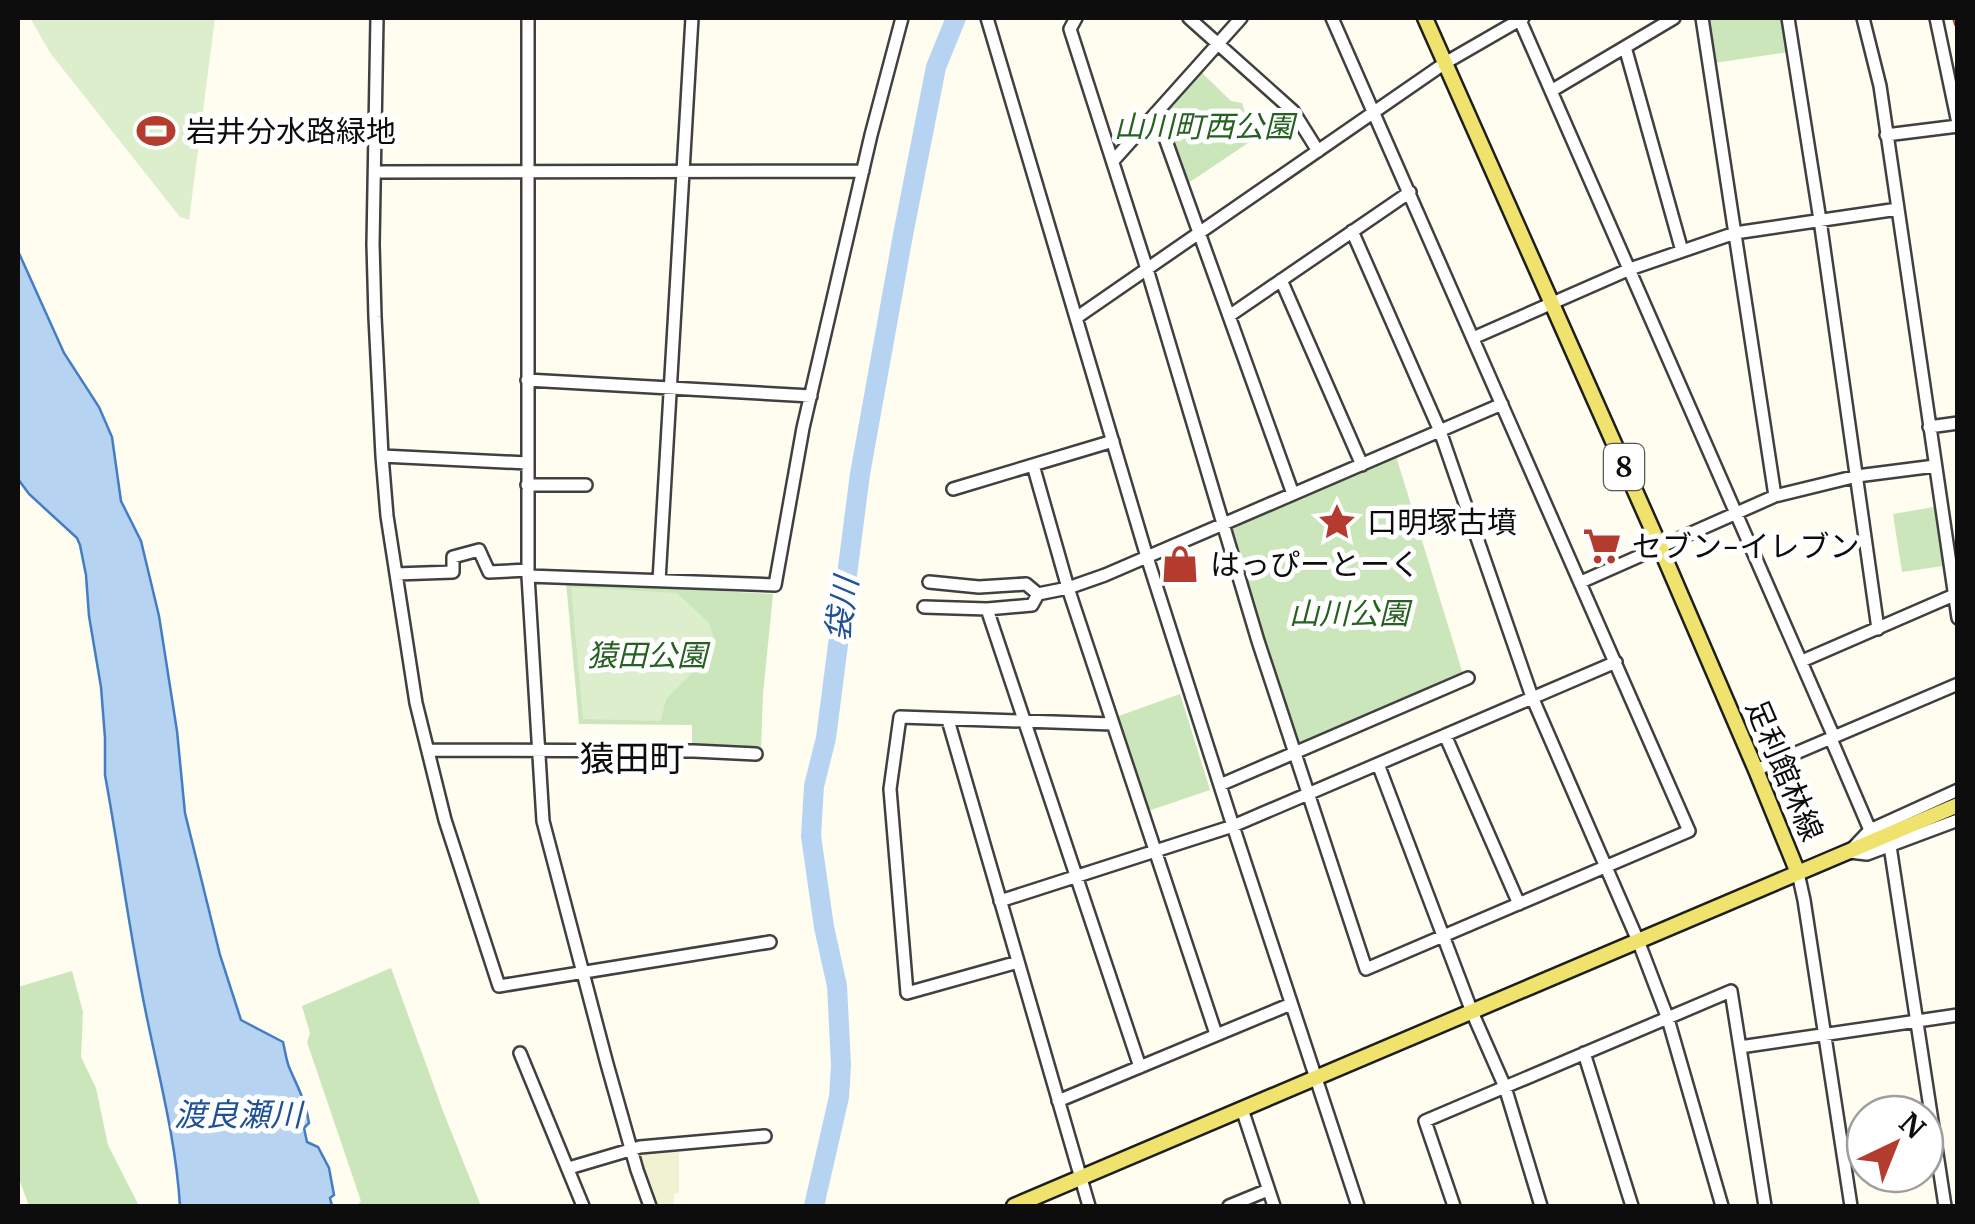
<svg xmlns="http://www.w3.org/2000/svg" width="1975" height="1224" font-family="Merriweather,'Noto Sans JP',serif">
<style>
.farmland{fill:#f0f2d1}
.green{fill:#cbe6bb}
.pitch{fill:#dec}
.water{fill:#b7d3f2;stroke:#437dc4;stroke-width:2.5}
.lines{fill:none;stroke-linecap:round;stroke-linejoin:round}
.river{stroke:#b7d3f2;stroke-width:20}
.minor-casing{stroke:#404040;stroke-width:16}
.major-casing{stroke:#1e1e1e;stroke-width:19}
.minor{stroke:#fff;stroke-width:11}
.major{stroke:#efe36e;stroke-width:14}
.rail-casing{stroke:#b43c2f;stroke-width:8}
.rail{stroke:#fff;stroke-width:4;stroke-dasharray:11;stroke-linecap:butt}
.labels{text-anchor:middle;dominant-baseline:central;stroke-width:10;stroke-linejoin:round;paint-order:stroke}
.shield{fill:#fff;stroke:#565656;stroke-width:2.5}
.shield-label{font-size:28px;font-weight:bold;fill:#0d0d0d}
.park-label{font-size:30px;font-style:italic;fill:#266122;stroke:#fff}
.poi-label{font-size:30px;fill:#0d0d0d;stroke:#fff;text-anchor:start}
.street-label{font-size:30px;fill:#0d0d0d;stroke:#fff}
.water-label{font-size:32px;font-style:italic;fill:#1f5196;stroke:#fff}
.quarter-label{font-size:35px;fill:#0d0d0d;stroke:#fff}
</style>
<rect width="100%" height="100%" fill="#fefdef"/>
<path class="farmland" d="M679 1150V1193L674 1194V1206H659L640 1154 642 1152Z"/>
<path class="green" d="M1707 18H1784L1789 52 1714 63Z
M1200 71 1231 101 1242 103 1254 139 1187 184 1163 120 1164 111Z
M1396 456 1463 674 1297 747 1231 533 1234 524Z
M1934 507 1943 566 1902 572 1893 514Z
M566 582 773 594 763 694 761 748 692 747V725L579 724Z
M1180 694 1210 790 1148 811 1116 717Z
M391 968 443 1111 481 1206H357L361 1201 307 1042 310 1033 302 1006Z
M72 971 83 1012 81 1057 96 1088 108 1145 139 1206H29L18 1176V987Z"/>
<path class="pitch" d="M30 18H215L189 220 180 217 51 54Z
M571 587 677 593 709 623 713 635 701 664 666 699 661 721 583 719Z"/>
<path class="water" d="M18 251 64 353 99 407 112 437 121 501 141 541 159 616 177 731 185 813 220 955 241 1020 283 1042C285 1050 286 1059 289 1067 297 1086 306 1101 309 1123L304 1128 307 1142 318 1147 329 1168 334 1195 330 1198 332 1206H180C176 1142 160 1081 147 1018 130 938 120 856 105 775V738L101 687 89 616 86 575 80 545 77 538 29 494 18 479Z"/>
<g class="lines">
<path class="river" d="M814 1206 839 1097 841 1065 837 986 824 927 811 836 814 786 826 738 860 474 903 235 936 67 956 18"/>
<g class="minor-casing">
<path id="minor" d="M377 18 373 244 375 317 382 456 387 516 416 703 445 820 499 986 770 942
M528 18V576L543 821 607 1064 637 1170 650 1206
M987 18 1147 557 1233 826 1358 1206
M1076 18 1070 29 1147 269 1258 641 1366 969 1689 831 1332 18
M1189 18 1293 111 1318 151
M1519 18 1834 737
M1702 18 1775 496
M1788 18 1820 220 1878 629
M1863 18 1880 86 1958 618
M1936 18 1958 123
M1625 47 1682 251
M1551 91 1674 18
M1156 113 1293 494
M1886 135 1958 126
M1113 161 1241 18
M375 172 863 171
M1352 231 1440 431 1532 697 1639 943 1668 1019 1722 1206
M1281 280 1362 465
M1229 316 1410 192
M1076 318 1445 63 1523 18
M1473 338 1630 269 1735 233 1898 209
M527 380 811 396
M1929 427 1958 423
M382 456 527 463
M1033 465 1068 588 1216 1034
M527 485H586
M953 489 1113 441
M396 574 453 572V557L479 550 489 572 528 570
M528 576 775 585 803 428 871 135 902 18
M659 581 692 18
M929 582 979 587 1026 584 1038 594
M1581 582 1775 496 1857 476 1935 466
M924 607 987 609 1032 605 1038 594 1068 588 1105 575 1502 404
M987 609 1140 1067
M1802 661 1954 595
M948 720 1089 1206
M1445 735 1519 904
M1831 739 1870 830
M429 750 694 751 756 754
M1378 764 1472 1012 1505 1087 1541 1206
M1756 770 1958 684
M1220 785 1468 678
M1890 846 1945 1206
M1852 849 1870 830 1958 790
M1849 852 1867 854 1958 820
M1798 873 1804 900 1851 1206
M1000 901 1233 826 1616 662
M1018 962 907 993 890 789 900 717 1112 724
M1740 1047 1958 1015
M520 1053 583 1206
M1584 1053 1632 1206
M1058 1101 1291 1004
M1242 1109 1274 1206
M569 1168 640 1147 765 1136
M1229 1206 1268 1190
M1454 1206 1425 1121 1731 991 1765 1206"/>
</g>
<g class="major-casing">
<path id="major" d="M1425 18 1660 547 1756 770 1798 873
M1014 1206 1958 805"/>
</g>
<use href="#minor" class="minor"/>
<use href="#major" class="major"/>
<g class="rail-casing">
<path id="rail" d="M1956 18 1958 24"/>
</g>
<use href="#rail" class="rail"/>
</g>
<defs>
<g id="stadium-bare" transform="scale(3)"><path d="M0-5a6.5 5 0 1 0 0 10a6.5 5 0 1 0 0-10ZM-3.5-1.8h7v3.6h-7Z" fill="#b43c2f" stroke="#fff" stroke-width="2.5" paint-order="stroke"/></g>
<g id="sight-bare" transform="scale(3)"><path d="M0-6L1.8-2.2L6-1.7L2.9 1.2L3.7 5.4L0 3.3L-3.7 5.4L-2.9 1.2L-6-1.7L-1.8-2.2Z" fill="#b43c2f" stroke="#fff" stroke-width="2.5" paint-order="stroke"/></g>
<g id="supermarket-bare" transform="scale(3)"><path d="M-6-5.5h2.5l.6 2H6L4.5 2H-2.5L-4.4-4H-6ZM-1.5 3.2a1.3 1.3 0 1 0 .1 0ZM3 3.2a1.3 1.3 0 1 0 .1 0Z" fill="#b43c2f" stroke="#fff" stroke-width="2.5" paint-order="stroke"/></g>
<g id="shop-bare" transform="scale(3)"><path d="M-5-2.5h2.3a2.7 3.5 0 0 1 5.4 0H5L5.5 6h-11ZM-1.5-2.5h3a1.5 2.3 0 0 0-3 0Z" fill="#b43c2f" stroke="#fff" stroke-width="2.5" paint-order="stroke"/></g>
</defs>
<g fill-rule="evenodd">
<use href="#stadium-bare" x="156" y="131"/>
<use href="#sight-bare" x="1337" y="522"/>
<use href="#supermarket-bare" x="1602" y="546"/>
<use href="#shop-bare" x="1180" y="564"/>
</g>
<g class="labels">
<rect class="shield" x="1604" y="444" width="40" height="46" rx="8"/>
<g class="shield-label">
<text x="1624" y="467">8</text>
</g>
<g class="park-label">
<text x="1204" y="126">山川町西公園</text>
<text x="1349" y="613">山川公園</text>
<text x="647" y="655">猿田公園</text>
</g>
<g class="poi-label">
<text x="186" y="131">岩井分水路緑地</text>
<text x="1367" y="522">口明塚古墳</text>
<text x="1632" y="546">セブン-イレブン</text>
<text x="1210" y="564">はっぴーとーく</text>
</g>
<g class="street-label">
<text transform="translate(1785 770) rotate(67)">足利館林線</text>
</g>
<g class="water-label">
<text transform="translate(842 609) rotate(-81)">袋川</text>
<text x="238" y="1115">渡良瀬川</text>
</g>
<g class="quarter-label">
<text x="632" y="759">猿田町</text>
</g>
</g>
<rect width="1975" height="1224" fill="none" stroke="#0d0d0d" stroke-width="40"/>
<g transform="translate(1895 1144) rotate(43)"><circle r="48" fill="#ffffff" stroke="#9e9e9e" stroke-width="2.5"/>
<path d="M0-8L18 38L0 25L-18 38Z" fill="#b43c2f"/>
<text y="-15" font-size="28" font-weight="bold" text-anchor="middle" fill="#0d0d0d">N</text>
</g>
</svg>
